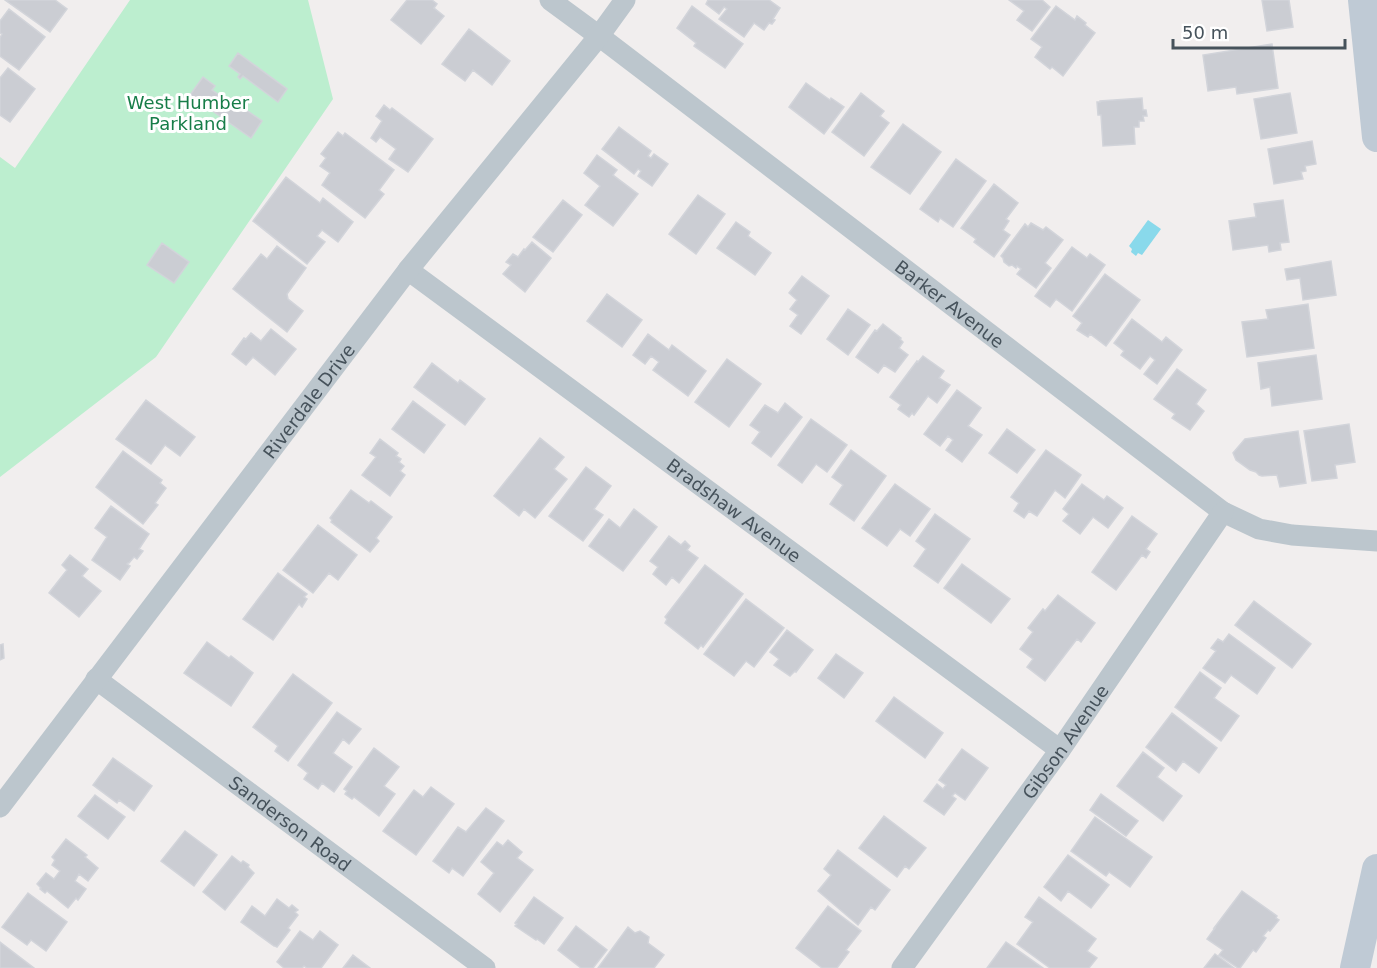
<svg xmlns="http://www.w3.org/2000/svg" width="1377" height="968" font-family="'DejaVu Sans',sans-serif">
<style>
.green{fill:#bceecf}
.water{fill:#89d9eb}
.building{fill:#cbcdd3;stroke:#d2d4da;stroke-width:1.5}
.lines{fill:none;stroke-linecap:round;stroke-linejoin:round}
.street{stroke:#bcc6cd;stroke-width:21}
.secondary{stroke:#bfcad5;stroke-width:30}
.labels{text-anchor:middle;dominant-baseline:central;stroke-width:6;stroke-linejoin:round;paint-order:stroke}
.park-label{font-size:18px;fill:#177d48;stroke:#fff}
.street-label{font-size:18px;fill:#46525b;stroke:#fff}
</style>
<rect width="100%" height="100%" fill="#f1eeee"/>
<path class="green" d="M130 0H308L333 99 156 357 0 477V157L15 168Z"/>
<path class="water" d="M1148 220 1161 229 1142 255 1138 253 1136 256 1131 252 1132 249 1129 246Z"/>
<path class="building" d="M5 0H55L67 9 50 32Z
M407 0H432L437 4 434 8 444 16 421 44 391 20Z
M708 0H769L780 8 773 19 775 20 772 24 769 23 764 30 754 23 744 37 719 19 727 9 724 7 719 14 706 4Z
M1009 0H1042L1050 7 1032 31 1017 20 1024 11Z
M1262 0H1289L1293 27 1267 31Z
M692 6 743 44 725 68 694 46 696 43 677 28Z
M1056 6 1075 20 1077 16 1086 23 1085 25 1095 33 1063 76 1052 67 1050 69 1035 57 1042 47 1031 39Z
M9 9 45 37 19 70 0 56V38L2 34 0 33V21Z
M469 29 510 61 492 85 473 70 465 81 442 64Z
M1272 44 1278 88 1237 94 1236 87 1208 91 1203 55Z
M238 53 287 89 278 102 243 76 240 79 238 77 240 74 229 66Z
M8 68 35 89 10 122 0 115V78Z
M203 77 215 86 212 90 235 106 236 103 262 121 251 138 190 95Z
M806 83 830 100 831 98 844 107 824 134 789 107Z
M861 93 884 111 880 116 889 123 864 156 832 132Z
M1290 93 1297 133 1261 139 1254 99Z
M1142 98 1143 110H1146L1147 116H1143L1144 121H1139V127H1134L1135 144 1103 146 1101 115H1098L1097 102H1100V101Z
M384 105 390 110 392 108 433 139 408 172 389 159 396 149 380 137 376 142 371 138 382 121 376 116Z
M903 124 941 152 910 194 871 167Z
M619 127 651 151 648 156 651 158 654 154 668 164 652 186 638 176 641 171 638 169 634 174 602 149Z
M338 132 343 136 345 133 394 170 379 190 384 194 365 218 322 185 330 173 320 166 326 158 321 154Z
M1312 141 1316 164 1305 166 1306 171 1301 172 1303 179 1274 184 1268 149Z
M597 155 617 170 613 175 638 194 613 226 585 205 600 186 584 173Z
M956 159 986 181 953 227 940 218 938 222 920 209Z
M286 177 320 203 323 198 353 222 338 242 322 230 317 236 325 242 307 264 253 221Z
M994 184 1018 203 1006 219 1009 221 1003 230 1010 235 994 257 974 242 976 239 961 228Z
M698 195 725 214 696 254 669 234Z
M563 200 582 215 553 252 533 237Z
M1283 200 1289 242 1280 243 1281 250 1269 252 1268 245 1233 250 1229 221 1256 217 1254 204Z
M736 222 750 232 748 236 771 253 755 275 717 248Z
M1031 223 1043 230 1046 227 1063 240 1045 263 1051 268 1036 288 1017 274 1021 269 1017 266 1016 268 1012 265 1009 266 1004 262 1003 258 1001 256 1025 224 1028 227Z
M532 242 551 258 525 292 503 274 511 265 506 262 513 254 518 257 524 249 525 250Z
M162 243 189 262 174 283 147 265Z
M277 246 306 268 287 294 288 299 303 311 287 332 233 289 261 254 267 259Z
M1072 247 1087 258 1090 254 1105 265 1072 311 1056 299 1050 307 1035 296Z
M1331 261 1336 295 1303 300 1300 278 1287 280 1285 269Z
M1105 274 1140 300 1106 346 1090 334 1088 337 1077 330 1082 323 1073 316Z
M802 276 829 296 801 334 790 326 798 315 790 309 797 300 789 293Z
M607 294 642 320 622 347 587 321Z
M1308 304 1314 348 1247 357 1242 322 1268 319 1266 310Z
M848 309 870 325 848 355 827 339Z
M1132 319 1162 342 1166 337 1182 350 1157 384 1144 374 1155 360 1150 356 1140 369 1121 355 1124 351 1114 343Z
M883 324 901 338 900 339 903 342 899 348 908 355 895 372 884 365 878 373 856 357 875 330 877 331Z
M271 329 296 349 275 375 253 357 246 365 232 354 244 338 246 339 251 333 261 341Z
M648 334 669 350 672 345 706 371 688 396 653 370 659 362 651 356 645 364 633 355Z
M1316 355 1322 399 1272 406 1270 387 1261 389 1258 363Z
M923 356 944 371 939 378 950 385 937 403 928 396 914 415 912 413 909 417 898 409 901 405 890 397 917 361 918 362Z
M727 359 761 384 729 427 695 402Z
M432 363 458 383 460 380 485 399 465 425 414 387Z
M1177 369 1206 390 1196 404 1204 411 1190 430 1172 418 1175 414 1154 399Z
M957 390 981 408 968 426 982 435 962 462 946 450 953 440 948 436 940 446 924 434Z
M146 400 195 437 180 456 165 445 151 464 116 439Z
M413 401 445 425 424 453 392 429Z
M785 403 802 417 771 457 752 443 760 432 750 425 765 405 778 413Z
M811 419 847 445 827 472 816 464 802 483 778 465Z
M1349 424 1355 462 1335 465 1337 478 1312 481 1304 431Z
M1007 429 1035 450 1017 473 989 453Z
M1298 431 1306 483 1280 487 1277 475 1262 476 1259 475 1256 472 1250 470 1236 460 1233 453 1245 439Z
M540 438 564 457 554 469 567 479 535 518 524 509 519 516 494 496Z
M380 439 398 453 396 456 401 459 399 462 404 466 400 471 405 475 390 496 362 475 376 457 370 453Z
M851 450 886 476 854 521 830 504 843 485 832 477Z
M1046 450 1081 475 1065 498 1055 490 1037 516 1029 511 1024 518 1014 511 1019 503 1011 497Z
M123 451 162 480 160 483 166 488 155 503 158 505 143 524 96 487Z
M586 467 611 486 594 509 603 515 583 541 549 516Z
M895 484 930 509 910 536 900 529 887 546 862 528Z
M1082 484 1104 500 1107 496 1123 508 1108 528 1093 517 1080 534 1063 521 1069 514 1063 509Z
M351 490 369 503 371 501 392 517 376 538 379 541 370 552 331 522 332 520 330 518Z
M111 506 149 534 139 549 143 551 137 559 134 557 129 563H128L127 564 130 566 120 580 92 560 107 537 95 528Z
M634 509 657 527 623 571 589 546 609 519 620 528Z
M935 514 970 539 938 583 914 566 926 549 916 541Z
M1132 516 1157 534 1146 549 1150 552 1146 558 1142 555 1116 590 1092 572Z
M318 525 357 555 338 580 329 573 313 593 283 570Z
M669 536 681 545 685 541 690 546 687 550 698 558 679 583 672 577 666 585 653 574 658 567 650 561Z
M70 555 88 569 82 576 101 591 79 617 49 593 67 570 62 565Z
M962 564 1010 599 991 623 944 588Z
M705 565 743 594 703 647 701 645 698 649 665 623 667 619 665 617Z
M278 573 307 594 304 597 307 599 302 607 299 604 273 640 243 619Z
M1058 595 1095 623 1081 642 1077 639 1045 681 1027 667 1033 659 1020 649 1033 632 1028 628 1043 609 1045 611Z
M746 599 784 628 754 667 746 661 734 676 704 654Z
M1254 601 1311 644 1292 668 1235 625Z
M787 630 813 650 796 672 795 671 790 676 774 665 779 659 770 652Z
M1229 634 1275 668 1257 694 1231 675 1225 683 1203 668 1216 651 1211 648 1218 639 1223 642Z
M207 642 229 658 231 656 253 673 231 706 184 673Z
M3 644 4 658 0 660V645Z
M836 654 863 673 844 698 818 678Z
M1200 672 1221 688 1214 698 1239 716 1221 741 1175 707Z
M293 674 332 703 288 761 275 751 278 746 253 727Z
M894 697 943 733 925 758 876 721Z
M337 712 361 729 349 744 343 739 333 753 352 767 334 792 322 783 318 789 304 779 308 773 298 765Z
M1172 713 1217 748 1199 773 1183 761 1176 771 1146 747Z
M374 748 399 767 384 786 395 794 379 816 354 797 352 799 345 794 347 791 344 789Z
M962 749 988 768 965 800 955 793 952 796 956 799 944 815 924 801 937 784 943 789 946 785 939 780Z
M1143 752 1164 768 1157 777 1182 796 1163 821 1117 786Z
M113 758 152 786 134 811 119 800 117 803 93 785Z
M431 787 454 804 416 855 383 831 414 790 423 797Z
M1101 794 1138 821 1126 836 1090 810Z
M95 795 125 817 108 839 78 816Z
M486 808 504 821 463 876 452 868 449 873 433 861 458 827 466 832Z
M884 816 926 848 909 869 905 866 897 877 859 848Z
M1095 817 1152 857 1130 887 1109 872 1106 876 1071 851Z
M185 831 217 855 194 886 161 861Z
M66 839 87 855 85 857 98 868 88 881 79 874 75 881 86 889 78 900 76 898 68 908 47 891 45 893 40 889 41 888 37 884 46 873 54 879 60 871 52 865 55 860 52 857Z
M508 840 522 852 517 858 533 870 500 912 478 894 494 873 481 862 497 842 503 846Z
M838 850 890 890 875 910 871 907 858 925 818 891 831 875 824 869Z
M1068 855 1109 885 1091 908 1068 891 1061 901 1044 887Z
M232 856 241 863 243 861 249 865 248 867 254 873 225 910 203 892Z
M1242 891 1277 916 1276 918 1279 920 1270 931 1268 930 1263 936 1266 938 1256 952 1253 950 1240 968H1238L1219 955 1223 950 1207 939 1215 928H1214Z
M28 893 67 922 46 951 31 940 27 945 2 927Z
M534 897 563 918 544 944 537 939 536 940 515 926 517 924 515 923Z
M1039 897 1096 939 1087 951 1097 958 1089 968H1050L1017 944 1033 922 1025 917Z
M277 899 289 908 292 905 298 910 295 912 298 915 288 928 290 930 277 947 275 946H274L241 922 252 906 265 916Z
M828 906 861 931 846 950 849 952 837 968H822L796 948Z
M576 926 607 950 593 968H581L558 950Z
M628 927 635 933 640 931 649 937 648 943 664 955 654 968H598Z
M300 931 313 940 320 931 338 945 321 968H307L304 966 302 968H284L277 962Z
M0 942 34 968H0Z
M1006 942 1043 968H987Z
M1215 954 1219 957 1234 968H1204Z
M353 955 370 968H343Z"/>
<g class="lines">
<g class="street">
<path id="s1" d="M550 0 599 36 1223 512 1259 529 1292 535 1377 541"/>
<path id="s2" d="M408 270 1060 750"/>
<path id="s3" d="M96 679 485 968"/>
<path id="s4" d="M0 807 408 270 599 36 625 0"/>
<path id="s5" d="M902 968 1060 750 1223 512"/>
</g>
<path class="secondary" d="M1363 0 1377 137
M1355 968 1377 869"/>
</g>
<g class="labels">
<g class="park-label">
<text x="188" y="102">West Humber<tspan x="188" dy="21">Parkland</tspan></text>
</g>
<g class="street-label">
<text stroke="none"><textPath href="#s1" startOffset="502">Barker Avenue</textPath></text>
<text stroke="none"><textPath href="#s4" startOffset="510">Riverdale Drive</textPath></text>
<text stroke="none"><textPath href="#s2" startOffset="405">Bradshaw Avenue</textPath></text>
<text stroke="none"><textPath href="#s5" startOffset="279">Gibson Avenue</textPath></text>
<text stroke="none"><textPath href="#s3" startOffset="242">Sanderson Road</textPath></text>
</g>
</g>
<path d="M1173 39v9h172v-9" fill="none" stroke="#46525b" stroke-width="3"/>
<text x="1182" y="39" font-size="18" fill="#46525b" stroke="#ffffff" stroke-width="4.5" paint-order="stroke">50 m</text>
</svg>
